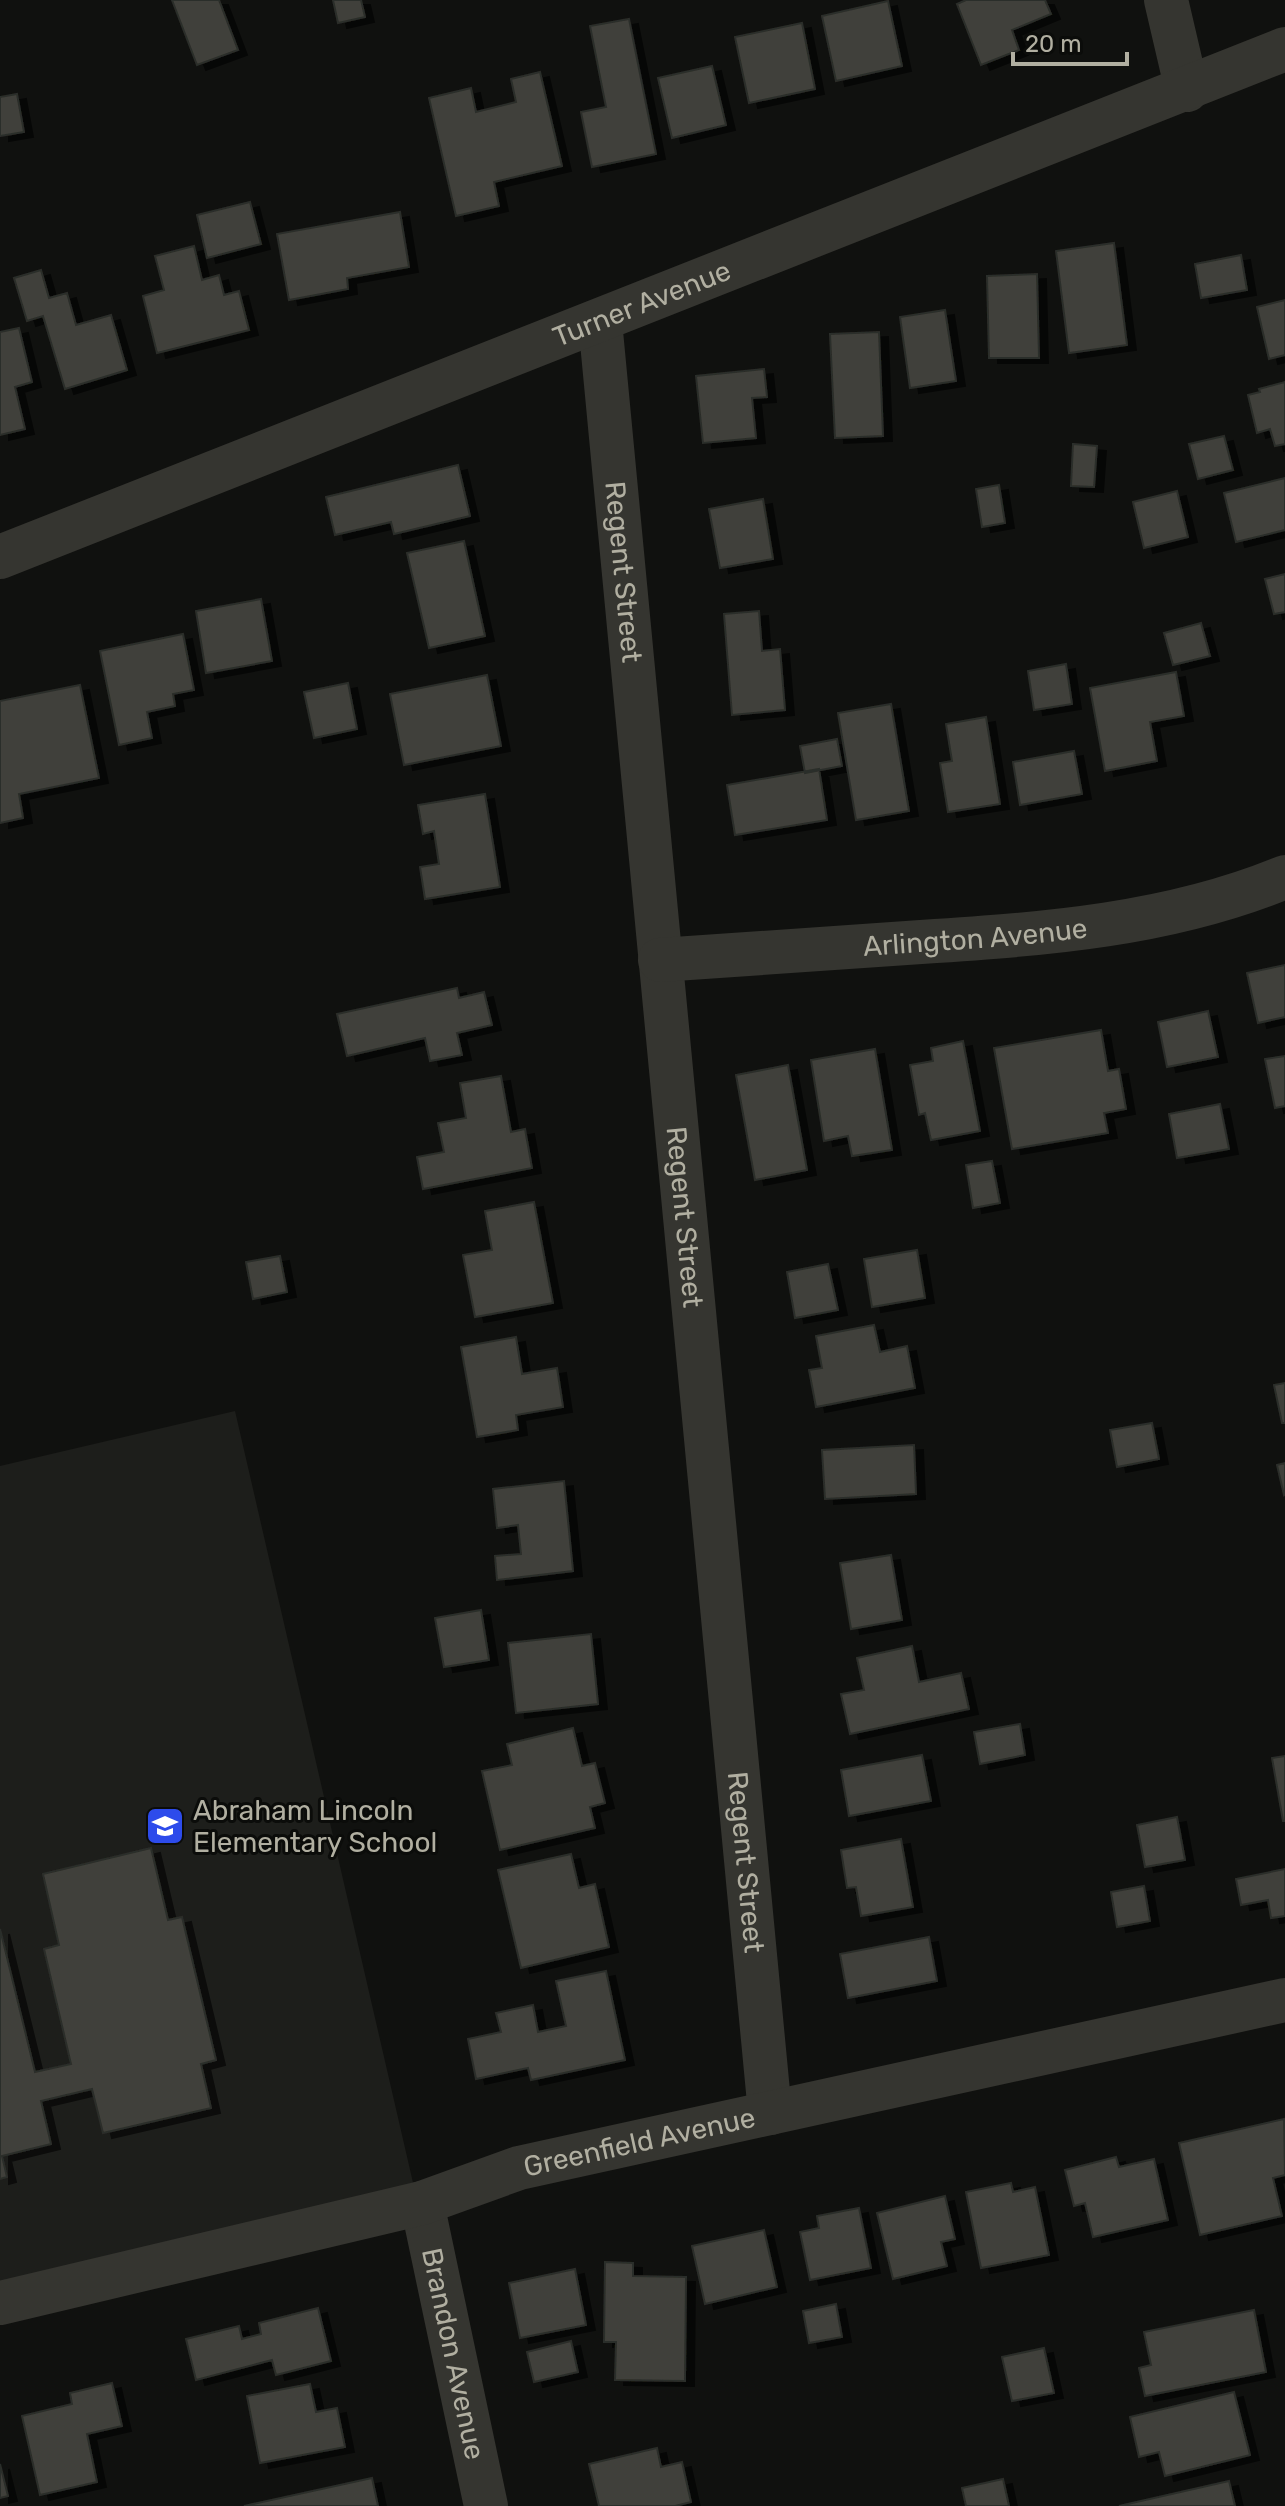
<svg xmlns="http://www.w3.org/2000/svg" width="1285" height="2506" font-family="Rubik,sans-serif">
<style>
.built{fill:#1d1e1b}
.building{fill:#40413b;stroke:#2c2d29;stroke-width:2;filter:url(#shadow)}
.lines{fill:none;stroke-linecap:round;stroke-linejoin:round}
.minor{stroke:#353530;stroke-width:44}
.labels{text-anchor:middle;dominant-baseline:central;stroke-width:6;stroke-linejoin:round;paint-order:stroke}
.street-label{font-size:28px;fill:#b1afa1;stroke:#0b0c0a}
.poi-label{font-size:28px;fill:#b1afa1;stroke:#0b0c0a;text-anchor:start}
</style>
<defs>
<filter id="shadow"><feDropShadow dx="9" dy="5" stdDeviation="0" flood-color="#0009"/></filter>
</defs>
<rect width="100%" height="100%" fill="#10110f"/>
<path class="built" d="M235 1411 414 2187 0 2282V1466Z"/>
<path class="building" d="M172 0H219L238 50 197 65Z
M333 0H361L365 17 338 23Z
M966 0H1045L1051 14 1012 30 1019 50 981 65 957 4Z
M888 1 902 66 836 81 822 16Z
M629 19 656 154 592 167 581 112 606 107 590 26Z
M802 23 815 89 749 103 735 37Z
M712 66 726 125 672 138 658 78Z
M540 72 562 166 494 182 499 206 456 216 429 98 471 88 476 112 516 102 511 79Z
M17 94 24 132 0 136V97Z
M250 202 261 244 207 258 197 215Z
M400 212 409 267 347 278 348 289 289 300 277 234Z
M1114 243 1127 345 1069 353 1056 251Z
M194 246 202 280 219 275 224 295 239 291 249 330 157 353 143 296 164 290 155 256Z
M1241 255 1247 290 1201 298 1195 264Z
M41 270 49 298 67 293 76 325 111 315 127 370 65 389 43 316 27 321 14 278Z
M1037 274 1039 358H989L987 276Z
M1285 300V355L1269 359 1257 307Z
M945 310 956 381 910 388 900 317Z
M19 328 32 382 15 387 25 429 0 435V332Z
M879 332 883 436 835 438 830 334Z
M764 369 767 397 752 398 756 438 703 443 696 376Z
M1285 382V444L1275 446 1270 429 1257 433 1248 395 1260 392 1259 389Z
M1224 436 1233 470 1198 479 1189 444Z
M1073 444 1097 446 1094 487 1071 486Z
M458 465 470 516 394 534 391 522 335 535 326 497Z
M1285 478V530L1236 542 1224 493Z
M999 485 1005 523 982 527 976 489Z
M1177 491 1188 537 1144 548 1133 502Z
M763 499 773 559 720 568 709 509Z
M464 541 485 636 429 648 407 553Z
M1285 574V612L1274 614 1265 579Z
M261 599 272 661 206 673 196 611Z
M759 611 762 651 780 649 785 710 732 715 724 614Z
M1201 623 1210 656 1173 665 1164 633Z
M183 634 194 690 173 694 175 706 147 712 152 738 119 745 100 651Z
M1066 664 1072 704 1034 710 1028 671Z
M1176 672 1184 716 1150 722 1157 761 1105 771 1090 688Z
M487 675 501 746 404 765 390 694Z
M348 683 357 729 314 738 304 692Z
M80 685 99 778 19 794 23 818 0 823V701Z
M891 704 909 811 856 820 838 713Z
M986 717 1000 804 948 812 940 763 952 761 946 724Z
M837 739 842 766 805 773 800 746Z
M1074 751 1082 794 1020 805 1013 762Z
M819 769 827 820 735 835 727 785Z
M485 794 500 887 425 899 420 867 439 864 434 831 423 834 418 805Z
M1285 965V1017L1258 1023 1247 973Z
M457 988 459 998 484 992 492 1025 457 1033 462 1055 430 1061 425 1038 347 1056 337 1014Z
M1208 1011 1218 1057 1167 1067 1158 1022Z
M1101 1030 1108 1071 1119 1069 1126 1109 1104 1113 1108 1133 1012 1149 994 1048Z
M963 1041 980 1131 931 1140 925 1113 919 1115 910 1065 933 1061 931 1048Z
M875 1049 892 1150 852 1156 848 1136 824 1141 811 1060Z
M1285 1056V1106L1275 1108 1265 1059Z
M788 1065 807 1170 755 1180 736 1075Z
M501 1076 511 1132 525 1129 532 1168 423 1189 417 1157 444 1152 438 1123 466 1118 460 1083Z
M1220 1104 1229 1149 1177 1158 1169 1114Z
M992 1161 1000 1203 973 1208 966 1165Z
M534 1202 553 1303 475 1317 463 1255 492 1250 485 1211Z
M917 1250 925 1298 872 1307 864 1259Z
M280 1256 287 1292 253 1299 246 1262Z
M828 1264 838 1310 795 1318 787 1272Z
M874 1325 880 1352 907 1346 915 1388 816 1407 809 1370 822 1368 816 1336Z
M516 1337 522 1374 557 1368 563 1407 516 1415 518 1430 477 1437 461 1347Z
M1285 1383V1423H1282L1274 1385Z
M1152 1423 1159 1459 1117 1467 1110 1430Z
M914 1445 916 1494 825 1499 822 1450Z
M1285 1463V1494L1284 1495 1277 1465Z
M564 1481 573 1571 497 1580 495 1556 521 1554 518 1525 497 1528 493 1489Z
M891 1555 902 1620 851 1629 840 1563Z
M481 1610 489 1660 444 1667 435 1618Z
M591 1634 598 1704 516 1713 508 1643Z
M912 1646 919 1682 961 1673 969 1709 850 1734 841 1694 864 1690 857 1658Z
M1020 1724 1025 1755 980 1764 974 1732Z
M573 1728 582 1766 595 1763 605 1803 590 1807 595 1828 500 1850 482 1771 512 1765 507 1744Z
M922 1755 931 1801 849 1816 841 1770Z
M1285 1756V1821H1283L1272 1758Z
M1177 1817 1185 1860 1145 1867 1137 1825Z
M901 1839 913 1907 861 1916 856 1887 847 1888 841 1850Z
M151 1848 168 1920 182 1917 216 2060 201 2064 211 2108 103 2133 92 2089 41 2101 51 2144 2 2156 7 2177 0 2179V1929L35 2072 71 2064 44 1949 59 1945 43 1874Z
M571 1854 579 1888 595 1884 609 1947 521 1968 498 1870Z
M1285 1869V1916L1271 1918 1268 1900 1241 1905 1236 1879Z
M1144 1886 1150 1921 1117 1927 1111 1892Z
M929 1937 937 1981 848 1998 840 1954Z
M606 1971 625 2060 531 2080 528 2068 476 2079 468 2039 501 2032 496 2013 533 2005 538 2032 566 2026 556 1981Z
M1284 2119 1285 2175 1273 2178 1282 2216 1200 2235 1179 2143Z
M1116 2157 1119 2167 1154 2159 1168 2220 1093 2237 1085 2203 1074 2206 1065 2170Z
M1011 2183 1013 2192 1035 2187 1049 2255 981 2268 966 2192Z
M945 2196 955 2239 941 2242 947 2266 893 2279 877 2213Z
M859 2208 871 2268 810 2280 800 2232 819 2228 817 2216Z
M764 2230 777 2287 705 2304 692 2246Z
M605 2262 633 2263V2276L686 2277 685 2381 615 2380 616 2342H604Z
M575 2269 586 2325 520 2338 509 2283Z
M836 2304 842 2337 809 2343 803 2311Z
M318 2308 331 2361 276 2375 272 2360 196 2380 186 2339 239 2326 242 2339 261 2334 259 2323Z
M1254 2310 1266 2372 1145 2396 1139 2368 1151 2365 1144 2332Z
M571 2341 578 2372 534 2382 527 2352Z
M1044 2348 1054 2393 1012 2401 1002 2357Z
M112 2383 122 2426 87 2434 97 2482 40 2495 22 2416 72 2404 70 2393Z
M310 2384 316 2412 337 2408 345 2447 260 2463 247 2396Z
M1234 2392 1250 2455 1165 2476 1159 2452 1139 2457 1130 2417Z
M657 2448 661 2467 682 2462 691 2502 675 2506H599L589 2464Z
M0 2464 8 2496 0 2498Z
M372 2478 378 2506H244Z
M1003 2479 1009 2506H966L962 2488Z
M1229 2481 1235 2506H1119Z"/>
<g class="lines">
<g class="minor">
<path d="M1166 0 1187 90"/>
<path id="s1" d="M600 321 770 2113"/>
<path id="s2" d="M0 557 1285 49"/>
<path id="s3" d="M660 960C747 954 834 948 921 942 1045 934 1169 925 1285 877"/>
<path id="s4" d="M422 2203 486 2506"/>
<path id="s5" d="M0 2303 422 2203 519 2168 1285 2000"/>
</g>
</g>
<defs>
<g id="school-square" transform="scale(2)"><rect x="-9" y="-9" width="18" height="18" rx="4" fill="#2d4beb" stroke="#0b0c0a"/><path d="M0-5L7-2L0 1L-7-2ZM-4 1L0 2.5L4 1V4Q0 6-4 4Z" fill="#fff"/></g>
</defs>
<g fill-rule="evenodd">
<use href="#school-square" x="165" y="1826"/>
</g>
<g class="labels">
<g class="street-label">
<text stroke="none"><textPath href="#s2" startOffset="690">Turner Avenue</textPath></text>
<text stroke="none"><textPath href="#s1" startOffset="252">Regent Street</textPath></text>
<text stroke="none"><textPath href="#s3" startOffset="316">Arlington Avenue</textPath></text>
<text stroke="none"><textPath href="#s1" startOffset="900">Regent Street</textPath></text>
<text stroke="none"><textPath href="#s1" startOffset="1548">Regent Street</textPath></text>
<text stroke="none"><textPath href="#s5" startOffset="660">Greenfield Avenue</textPath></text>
<text stroke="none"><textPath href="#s4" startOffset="154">Brandon Avenue</textPath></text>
</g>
<g class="poi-label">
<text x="193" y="1810">Abraham Lincoln<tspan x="193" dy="32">Elementary School</tspan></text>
</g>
</g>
<path d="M1013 52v12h114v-12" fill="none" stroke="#b1afa1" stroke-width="4"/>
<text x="1025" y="52" font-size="24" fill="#b1afa1" stroke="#0b0c0a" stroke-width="6" paint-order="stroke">20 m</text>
</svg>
